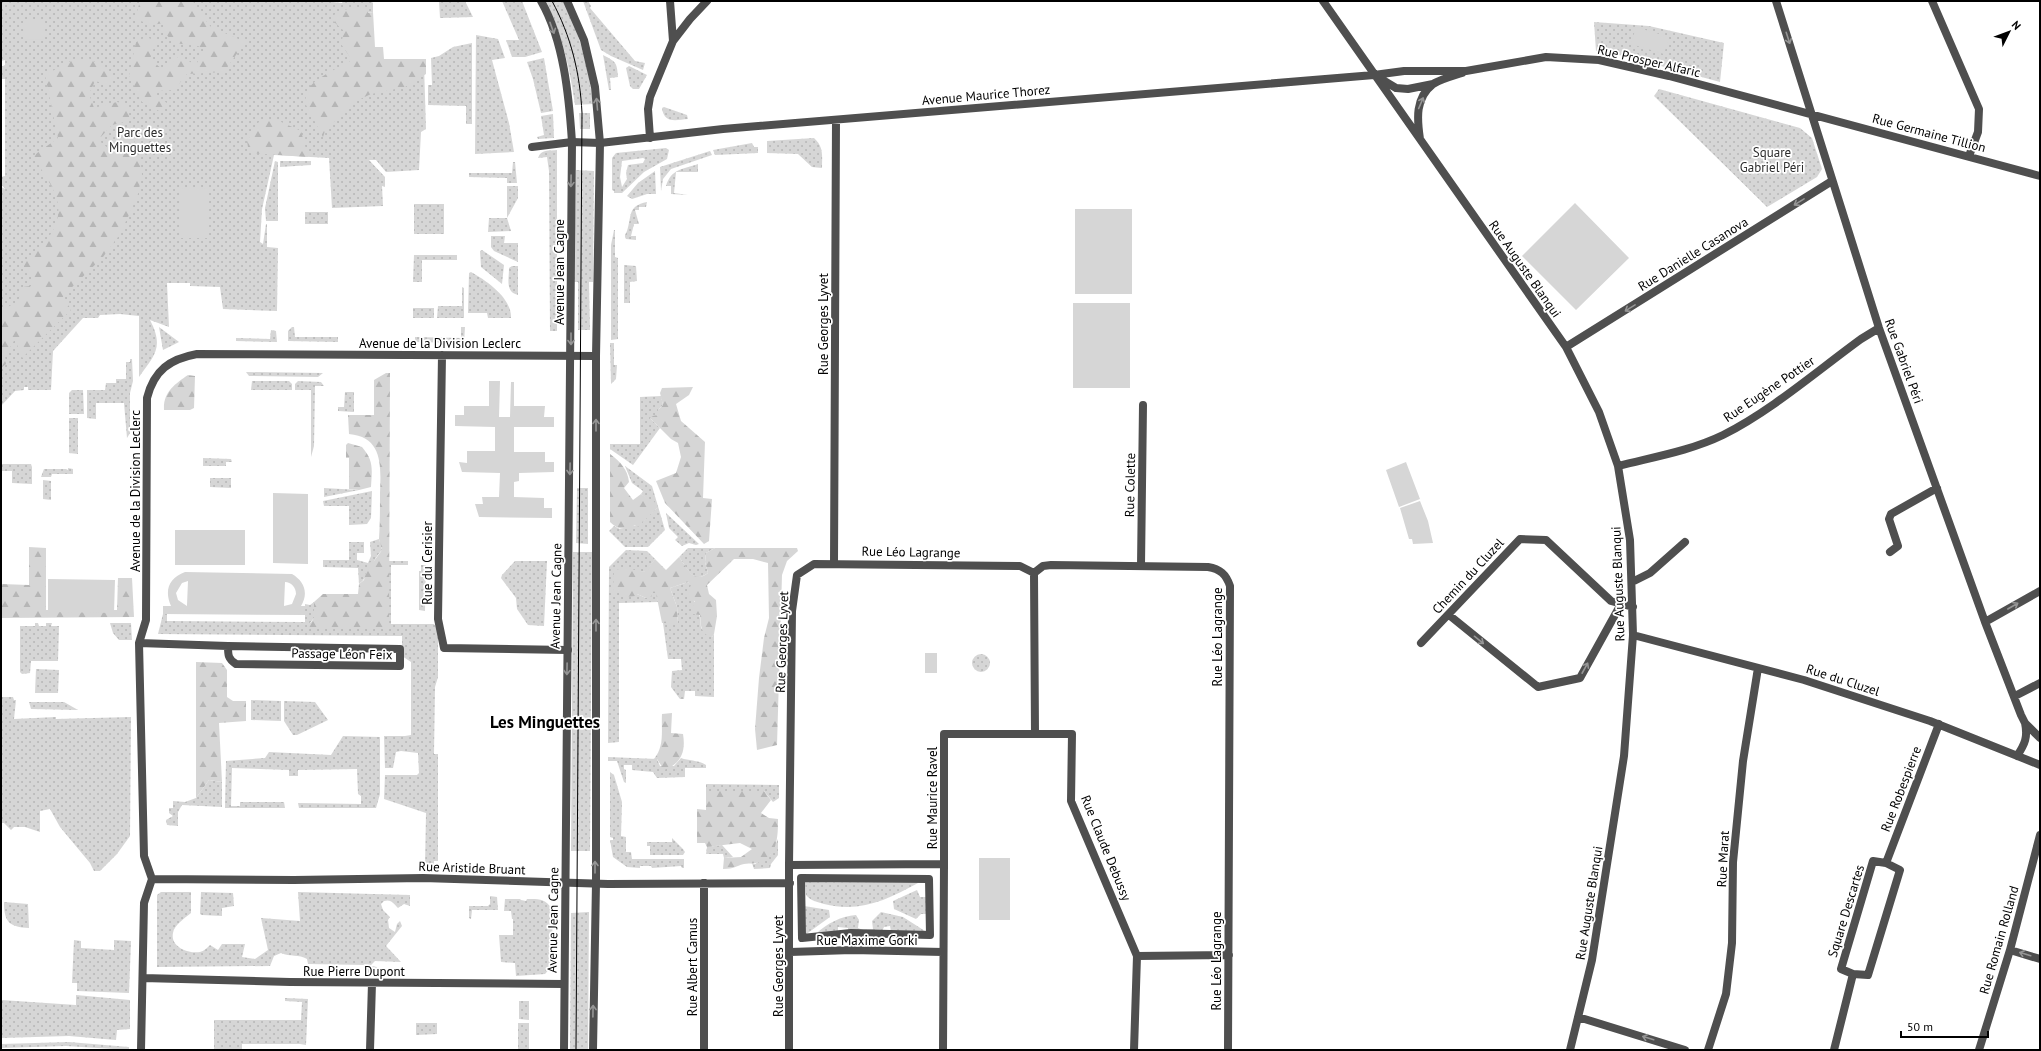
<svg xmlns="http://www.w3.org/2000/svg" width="2041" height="1051" font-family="'PT Sans',sans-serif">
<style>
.grass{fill:url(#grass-dots);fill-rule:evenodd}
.forest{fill:url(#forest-firs)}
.garden{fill:#d6d6d6;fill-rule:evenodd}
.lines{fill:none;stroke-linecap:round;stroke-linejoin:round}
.pedestrian{stroke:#4f4f4f;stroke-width:8}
.minor{stroke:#4f4f4f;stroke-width:8}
.tertiary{stroke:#4f4f4f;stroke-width:8}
.tram{stroke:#000;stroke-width:1}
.oneway{stroke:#959595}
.labels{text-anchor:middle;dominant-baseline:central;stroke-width:3.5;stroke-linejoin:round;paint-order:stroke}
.street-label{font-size:13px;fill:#000;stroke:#fff}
.park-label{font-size:13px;fill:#2d2d2d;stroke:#fff}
.district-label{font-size:17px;font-weight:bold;fill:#000;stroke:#fff}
</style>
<defs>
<pattern id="grass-dots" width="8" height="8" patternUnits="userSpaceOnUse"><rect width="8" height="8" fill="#d6d6d6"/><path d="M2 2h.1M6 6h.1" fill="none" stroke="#b6b6b6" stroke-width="1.8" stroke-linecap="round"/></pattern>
<pattern id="forest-firs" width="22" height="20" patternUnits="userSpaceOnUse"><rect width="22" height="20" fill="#d6d6d6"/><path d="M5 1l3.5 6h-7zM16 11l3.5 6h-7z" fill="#b6b6b6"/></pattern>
</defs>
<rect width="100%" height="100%" fill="#fff"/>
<path class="grass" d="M1 1H324L342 3 343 1H371L373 3V12L367 13 365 61 424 65 426 129 421 132 419 170 386 172 376 160H369L385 177V187L382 186 383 206 332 208 329 158 274 155 262 209 260 242 263 244 266 224H267V247L278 248 277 311 223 309 220 287 190 286V283H167L169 327 150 320C164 347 155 355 139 377V316L120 314 100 315 98 318H83L53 351 51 390H28V387H24V390L15 391 1 406V187L5 189 1 184V177L5 176V79H1V67L5 65V60L1 61Z
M439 1H465L473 17 440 18Z
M502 1H522L542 52 525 57H512L506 40H519Z
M546 1H563C580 33 589 69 593 104L575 105C570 69 562 34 546 1Z
M583 1H588L591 6 590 8 635 61 645 63 643 70 611 56 601 50Z
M1594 22 1649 26 1724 43 1720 82 1624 56 1596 51Z
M476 35 498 39 505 58 492 60 509 123 514 152 475 154Z
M472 43V124H466V106L428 105V85H432L431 58 439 56 453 47Z
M603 55C616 62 617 62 618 77L610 78 611 90H609Z
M544 58 553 111 541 113 533 79 527 62Z
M629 66 647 75 639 89H633L630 86 626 68Z
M1659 89 1800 128 1812 138 1822 169 1817 177 1767 207 1654 96Z
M664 107 687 115 688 119C676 120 664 124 662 108Z
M579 113H590V129H580Z
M553 114 554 138 538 139 537 137 544 135 541 116Z
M814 138C824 147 822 156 822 168L812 167 798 154 767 153V141Z
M752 143 754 147H758V153L715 155 713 150Z
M666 148 669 150 667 159 644 172 622 193H614V191L612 190V158L616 153ZM643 158 645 159 643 163 628 165 626 173 627 179 622 187 620 177 622 161Z
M557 150V331H550L549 171 547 157 538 158C541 149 549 151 557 150Z
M710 151 712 155 671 169 663 179 661 191 660 167Z
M275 161 278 162V221H266L265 208Z
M280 161H311V165L280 167Z
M513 162H515L517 183H507V178L469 177V173H512Z
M698 164V172H676L674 193 688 195 671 194V186H666C671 169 683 169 698 164Z
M576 170 594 171 593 282H589L590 330H578V282H574Z
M655 171 656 194H647L632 199 627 196 638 183Z
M507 186H518V198L507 218 511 231 488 232 489 218H507Z
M647 202 646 207H639V210H635L639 224H634L631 236H636V240L626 239C624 236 625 235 627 231 632 216 627 206 647 202Z
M414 204H444V234H414Z
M305 212H328V224H305Z
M614 230H615V257L618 258V339L611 340V245Z
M491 236H505L504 243H518V262L494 251 491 247Z
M482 250 504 265 502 284 481 267 480 251Z
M414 255H457V260H422V282H413Z
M624 265 636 266 637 281 630 282V303H624Z
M512 266H518V295C505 292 509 279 509 268Z
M471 272C487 281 512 298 511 318H488L487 313H468L469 273Z
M462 287 464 288V318H437L438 306H462Z
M413 308H434V318H413Z
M159 327 179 342 163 350Z
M292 327H294L295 337H338V342L288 341V331Z
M461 327H465L464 343 415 342V337L461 338Z
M271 330 276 331 277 342 236 341V338L270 339Z
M610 343H614V365H617L616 379 611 384Z
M130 359H132L133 381 130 393V433L127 438 124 403H96V419L87 418V390H105L106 383H116V379H126V362H130Z
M246 372 323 373 318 377 249 376Z
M252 381H289L292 384V390H251Z
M298 381 321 382 324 386H315L314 446 311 457V390H295V384Z
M72 390H83L84 414H69V393Z
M345 392H354V412L338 411V407H344Z
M661 396 663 405 658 410 659 415 650 418 660 428 633 465 610 449V444H640V397Z
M69 418H78V454L69 453Z
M203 458 231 459 232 462H226V466H203Z
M1 464H31L32 467V484L12 483V471H1Z
M625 466 652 486 665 530 648 547H625L609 531 614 526 620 529 641 524 647 517 657 508 641 494 643 491 632 483Z
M68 468 73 469V474H52L51 477H41L44 469H66L68 470Z
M210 478H231V488L210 487Z
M43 480 51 481V500L43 499Z
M324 488 359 490 324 497Z
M577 488H588V544L576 543Z
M372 491 371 518 367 524 349 525V506H324L323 501Z
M666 513 699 544 696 545 689 543 682 546 675 540 678 537 669 528Z
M379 539 382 550C372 560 369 577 359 584L358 568 323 567V560H349V542H364V553H357V560L368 563 371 556 370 542Z
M688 548H715L706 553 705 562 708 573C692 585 687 567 679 557Z
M626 550 647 551 655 559 646 572 614 570V577L618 590 637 594 646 598 652 593H657L658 602 619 603V742L608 743 609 567Z
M573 552H592L590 851H571Z
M389 561H408V565H391V624H434L438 629V677L435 687 434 754H438V861H434V867H425L426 813 384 799 385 775H417L419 773 418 753 401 751 396 752 393 768H385L384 736H405L411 735V662L402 656V636L158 634 163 614H167V621L305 622V604L310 605 314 602V618L310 623 388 627Z
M515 561H547L544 626 528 625 517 609 516 598 501 578 502 575Z
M421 565H426L425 611 419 610V571H421Z
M688 582 692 585 689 595C699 604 700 615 701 628L712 637 714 634V697L695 696V691H685L684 699H680L671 687 672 671 682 670 681 659H668L663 623H678L677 607 670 588Z
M35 623H38L39 626H46V623H52L51 626H59L58 661H31L30 673 22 674 20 672V626H35Z
M110 623H131L132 640H119L113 633Z
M972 663a9 9 0 1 1 18 0a9 9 0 1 1-18 0Z
M36 669 59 670 58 693H35Z
M1 697H13L14 700H16L14 719 56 717V719L131 717 130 836 117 854 100 871H94L90 863 60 827 50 809 40 811V832L25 827H14L11 830 4 823H1Z
M251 700 281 701V721L251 720Z
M284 701 315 702 328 720 297 735H293L284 721Z
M29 702H64L78 710 31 709Z
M343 736 380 737V794L376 808H299L298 803 361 804V796L358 794 357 769 298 770V776H289V770L232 768 231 806H240V802H284L285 808H225L226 761 265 758 269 752 331 755Z
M608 757 657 759 660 766H674L681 758C689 761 699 760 706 765V768H685V777L657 778 653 772 632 770V765H624V769L626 770V783L624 782 617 761H608Z
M610 772 614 775 622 802 621 836 626 837V852H631L632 859H684V868H682L681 866 652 868 651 866H640V868L627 867 613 857 610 840H613V838L610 837Z
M209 780 222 782V807L182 805 178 812V826L167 825 166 820 173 816 169 813V808H173V801L185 802 196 798Z
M706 784 779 785V798L773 802 764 791H706Z
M672 838 683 849 685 852 683 855H650V846H647V842H672Z
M778 839V855L771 864 770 868 754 869 752 863 755 864 770 855Z
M722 845 733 857 724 858 723 854H706L707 847Z
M805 882 918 883C887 900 860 913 824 904 817 902 811 901 806 895Z
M917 890 920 897H926V914H921L916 919 894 909 893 901Z
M161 892H191V913C185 918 174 925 173 933 170 947 189 954 200 952 204 951 207 948 210 945L218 950 222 944H245L242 957 255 959 268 950 261 918 300 921 298 892 410 895V906L404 904 398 908C393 903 391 899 384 901L381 904 383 910 390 917 388 920 389 928 395 932 397 924 400 921 402 926 386 946 401 962 375 961 370 966 377 967V973H375V969H371V974H365V965L308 964 307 959C299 954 290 957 281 953L274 956 270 966 157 967V895Z
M201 892 233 893 234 906 222 908V916L202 915 200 914Z
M490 896 497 897 498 910H472L471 919 469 918V906H488L490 904Z
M505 899H520L521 900 526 901 527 899C538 899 545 898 552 909L553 965 545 974 516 976 515 963 501 962 499 935H513V919H512L511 911H504Z
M4 902 28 904 29 928C9 927 4 922 4 902Z
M804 906 829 910 830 917 805 935Z
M589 912 588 1050H570L571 913Z
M881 912 903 917 925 931H891L890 926 884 927 882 931H848V928L838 927V931L816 934C826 924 841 916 856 915L859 920 858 928 863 930 873 929 872 921Z
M74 940 81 941V948L114 950V940L131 941 129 993 77 991V983H72Z
M76 995 130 1000V1029L117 1030 116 1040 69 1036 1 1038V1000L76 1005Z
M285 998 308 999 306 1045 300 1044H242V1050H214V1020H301L302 1002 285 1001Z
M519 1001H529V1020L519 1019Z
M416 1023H437V1034L416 1035Z
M518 1023H529V1050H518Z
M69 1042 129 1047V1050L66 1046 1 1048V1044Z"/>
<path class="forest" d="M140 1H193L196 8 211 27 245 42 224 72 187 74 174 90 157 91 153 95 167 103 161 112 142 102 129 76 136 42 146 37 156 41 150 59 163 70 179 56 196 65 204 49 198 46 174 43 163 31 166 26 164 23 152 25 135 19Z
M366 7 368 13 373 12 375 47H383L384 59H426V74L405 87 371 94 354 102 325 131 323 137 305 103C306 98 306 92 309 88 316 77 341 67 352 60L341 44 344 31 333 21 334 15 341 10Z
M78 57 83 62 88 58 101 65 114 78 110 85 95 81 89 94 94 108 117 102 129 105V121L112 125 98 140 108 148 119 143 122 136 134 139 142 174 138 194 129 215 118 237 103 257 63 296 71 310 22 358 15 339 5 356 6 364 1 368V311L18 301 23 287 31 286V277L23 270 25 261C43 246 64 226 57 200 54 187 40 168 33 156L58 138 45 75Z
M260 120 279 121 301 131 308 157 249 153 247 141Z
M386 373H390L389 627H308L314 618V602L323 594H358L359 584 364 580 368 563 374 561 382 550 379 539C380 524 380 508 380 493 381 466 383 437 349 434L348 415H374V380Z
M188 375 195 376 194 408 190 410H164C163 392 175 384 188 375Z
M693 387 689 395 676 404 681 421 705 442 703 498 712 499 709 541 704 544 665 503 656 481 676 473 681 457 678 443 671 439 650 418 653 416 658 415V410L663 405 660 393 662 388Z
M348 443 362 447C374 461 372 469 371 487L359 490 349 489V458H346V445Z
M610 454C620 461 628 470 629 482L624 488 633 500 641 494 648 499 653 500 658 507 638 527 635 525C626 531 618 530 610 522Z
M29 547 46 548V610H117L118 578H132L134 617 1 618V584L29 585Z
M715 548H797L798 551 787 561 782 575 777 745 757 750 755 729 759 678 764 638 769 618 768 563 753 559H734L707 585 709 594 716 600 717 616 714 634 712 637C700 634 701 625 700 615L693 614 692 608 695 601 689 600V595L685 594 691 585 688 582 670 588 677 607 678 623H662L656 593H652L651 598H646L637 594 635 596 624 597 618 590 613 592 614 570 625 568 645 572 655 559 666 570 679 557C687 567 693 585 708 573L705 562 706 553Z
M196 662 222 663 227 670V697L233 701H246V721L219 723 222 782 209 780 196 798Z
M672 713 671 733 683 734C686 752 681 764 664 770L657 759H654C665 746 661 729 662 714Z
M706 791H764L771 800 761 813 769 818 778 819C778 834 778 853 763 861 757 864 750 863 744 864 735 866 735 869 723 869L724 858 741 857 752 849 740 843 707 847 705 843H697V809L706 810Z"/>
<path class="garden" d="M45 19V39L24 40 23 20Z
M1636 27 1669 37 1664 54 1631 44Z
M179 188 208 189V238H179Z
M1575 203 1629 258 1576 310 1522 256Z
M1075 209H1132V294H1075Z
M1073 303H1130V388H1073Z
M489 381H500L499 417H510L511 382H514V406H545L544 417H554V427H514V452H545V462H554V472L519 473V481L514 482V497L544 498V508H552V518L479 517 475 504H483L482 497H499L500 473 462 472 459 462 467 463V451H495V427L455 426V415H464V406H489Z
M1406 462 1420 499 1399 507 1386 470Z
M273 493 308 494V564L273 563Z
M1420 501 1428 521 1433 543 1413 544 1412 539H1409L1400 508Z
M175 530H245V565H175Z
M185 572 292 574C304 581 309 593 301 606H305V615L163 614V606H171C164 590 169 578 185 572ZM188 581 187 605V606L178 600 176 593 182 583ZM285 582C291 582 296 587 296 594L292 604 284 606Z
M48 579 115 580 114 613 48 612Z
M925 653H937V673H925Z
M979 858H1010V920H979Z"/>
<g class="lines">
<path class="pedestrian" d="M801 878 929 879 930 935 851 933 802 938Z"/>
<path class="minor" d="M1323 1 1566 347 1599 412 1618 466 1630 540 1633 635 1624 756 1592 960 1570 1050
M1776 1 1879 328 1985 622 2021 715 2025 723 2040 738
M1932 1 1979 109 1978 132 1969 156
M673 41 690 19 707 1
M1376 76 1396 88 1408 89 1433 84
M650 138 648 109 650 97 673 41 670 1
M1420 139C1417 119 1415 98 1433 84 1441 79 1453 76 1462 73
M532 147 572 142 600 143 723 129 1374 75 1404 71H1466L1546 57 1599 60 1669 76 2040 176
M1566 347 1832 181
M442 355 438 619 444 648 568 650
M1618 466C1653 457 1690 451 1723 435 1771 411 1817 371 1861 339L1879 328
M1890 552 1898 546 1889 519 1891 514 1937 488
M834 564 836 120
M1141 566 1143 405
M1632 582 1650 573 1685 542
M1449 615 1538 687 1580 678 1621 604
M1985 622 2040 591
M1633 635 1804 680 1930 721 2040 765
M139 643 228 646 400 649V666L236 664C228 659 228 655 228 646
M1421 643 1520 539 1546 540 1611 601 1633 607
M2015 696 2040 683
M1035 734H1072L1071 801 1137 956 1134 1050
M2017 756C2025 744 2028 737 2025 723
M1873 861 1886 863 1900 870 1868 975 1853 974 1841 969Z
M1886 863 1939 724
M789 865 944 864V734H1035L1034 573
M152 879 294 880 423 878 608 884 790 883
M2010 950 2040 959
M790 952 852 950 943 952
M1137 956 1229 955
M143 978 290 982 564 984
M1578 1017 1685 1050
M141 1050 144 903 152 879 144 856 139 643 146 620 147 398C154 370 170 359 197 354L596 356
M370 1050 372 983
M704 1050V883
M789 1050V865L792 611 797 575 814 564 1020 566 1034 573 1043 566 1051 565 1208 567C1220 569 1226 574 1230 586L1228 1050
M943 1050 944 864
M1708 1050 1726 994 1732 943 1733 862 1743 761 1758 668
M1834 1050 1853 974
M1979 1050 2010 950 2040 835"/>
<path class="tertiary" d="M541 1C564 41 569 97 572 142L564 1050
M567 1 584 40 595 87 600 143 596 356V883L593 1050"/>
<path class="tram" d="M552 1C571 36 580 73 582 113L576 1050"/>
</g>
<defs><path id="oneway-shaft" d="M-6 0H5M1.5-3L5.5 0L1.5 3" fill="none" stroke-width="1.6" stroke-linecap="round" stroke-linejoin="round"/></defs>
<g class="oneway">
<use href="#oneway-shaft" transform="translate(552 28) rotate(70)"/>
<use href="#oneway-shaft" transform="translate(1788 38) rotate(72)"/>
<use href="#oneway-shaft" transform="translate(1421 103) rotate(-67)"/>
<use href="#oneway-shaft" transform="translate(597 104) rotate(-95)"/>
<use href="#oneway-shaft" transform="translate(571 181) rotate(91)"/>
<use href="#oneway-shaft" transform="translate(1799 202) rotate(148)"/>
<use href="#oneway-shaft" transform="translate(1630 308) rotate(148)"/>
<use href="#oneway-shaft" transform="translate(571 339) rotate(90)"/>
<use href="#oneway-shaft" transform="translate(596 425) rotate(-90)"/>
<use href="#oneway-shaft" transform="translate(570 469) rotate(91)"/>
<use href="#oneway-shaft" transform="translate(2013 606) rotate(-30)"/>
<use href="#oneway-shaft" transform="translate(596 625) rotate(-90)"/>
<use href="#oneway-shaft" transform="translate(1479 640) rotate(39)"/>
<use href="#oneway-shaft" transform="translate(1585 668) rotate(-61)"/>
<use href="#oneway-shaft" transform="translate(567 669) rotate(91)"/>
<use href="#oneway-shaft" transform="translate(595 867) rotate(-90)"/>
<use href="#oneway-shaft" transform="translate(2025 954) rotate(-163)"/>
<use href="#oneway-shaft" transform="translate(593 1011) rotate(-89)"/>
<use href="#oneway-shaft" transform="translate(1648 1038) rotate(-163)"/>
</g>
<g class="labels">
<g class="street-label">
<text transform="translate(1649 61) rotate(13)">Rue Prosper Alfaric</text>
<text transform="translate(986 95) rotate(-5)">Avenue Maurice Thorez</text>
<text transform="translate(1929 133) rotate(15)">Rue Germaine Tillion</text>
<text transform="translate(1693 254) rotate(-32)">Rue Danielle Casanova</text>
<text transform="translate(1525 269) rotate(55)">Rue Auguste Blanqui</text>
<text transform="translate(559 272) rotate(-90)">Avenue Jean Cagne</text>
<text transform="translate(823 324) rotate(-90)">Rue Georges Lyvet</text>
<text x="440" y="343">Avenue de la Division Leclerc</text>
<text transform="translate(1904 361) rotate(70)">Rue Gabriel Péri</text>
<text transform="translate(1769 389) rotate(-34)">Rue Eugène Pottier</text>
<text transform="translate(1130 485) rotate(-89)">Rue Colette</text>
<text transform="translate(135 491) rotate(-90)">Avenue de la Division Leclerc</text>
<text transform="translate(911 552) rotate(1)">Rue Léo Lagrange</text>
<text transform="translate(427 563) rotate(-90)">Rue du Cerisier</text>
<text transform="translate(1468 576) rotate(-47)">Chemin du Cluzel</text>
<text transform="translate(1618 584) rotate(-92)">Rue Auguste Blanqui</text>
<text transform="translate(556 596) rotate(-89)">Avenue Jean Cagne</text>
<text transform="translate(1217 637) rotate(-90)">Rue Léo Lagrange</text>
<text transform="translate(782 642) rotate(-88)">Rue Georges Lyvet</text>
<text transform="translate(342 654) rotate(1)">Passage Léon Feix</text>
<text transform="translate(1843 680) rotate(18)">Rue du Cluzel</text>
<text transform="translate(1901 789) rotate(-69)">Rue Robespierre</text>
<text transform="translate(932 798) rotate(-90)">Rue Maurice Ravel</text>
<text transform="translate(1106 848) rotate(68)">Rue Claude Debussy</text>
<text transform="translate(1723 859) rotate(-87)">Rue Marat</text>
<text transform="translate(472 868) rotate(2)">Rue Aristide Bruant</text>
<text transform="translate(1589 903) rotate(-81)">Rue Auguste Blanqui</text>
<text transform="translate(1846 911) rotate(-73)">Square Descartes</text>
<text transform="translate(553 920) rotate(-89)">Avenue Jean Cagne</text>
<text x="867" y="940">Rue Maxime Gorki</text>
<text transform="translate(1999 940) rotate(-74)">Rue Romain Rolland</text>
<text transform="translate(1216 961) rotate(-90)">Rue Léo Lagrange</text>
<text transform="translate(778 966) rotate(-90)">Rue Georges Lyvet</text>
<text transform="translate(692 967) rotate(-90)">Rue Albert Camus</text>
<text x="354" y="971">Rue Pierre Dupont</text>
</g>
<g class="park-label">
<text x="140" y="132">Parc des<tspan x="140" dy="15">Minguettes</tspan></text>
<text x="1772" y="152">Square<tspan x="1772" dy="15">Gabriel Péri</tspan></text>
</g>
<g class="district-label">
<text x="545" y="722">Les Minguettes</text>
</g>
</g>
<rect width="2041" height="1051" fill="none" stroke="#000000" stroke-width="4"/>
<g transform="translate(2009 32) rotate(48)" stroke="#ffffff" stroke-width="3" paint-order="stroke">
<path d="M0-3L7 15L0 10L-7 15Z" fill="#000000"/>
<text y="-6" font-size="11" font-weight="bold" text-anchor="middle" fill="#000000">N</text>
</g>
<path d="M1901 1031v6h87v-6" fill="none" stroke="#000000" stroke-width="2"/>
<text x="1907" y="1031" font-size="12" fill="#000000" stroke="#ffffff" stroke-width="3" paint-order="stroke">50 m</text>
</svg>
